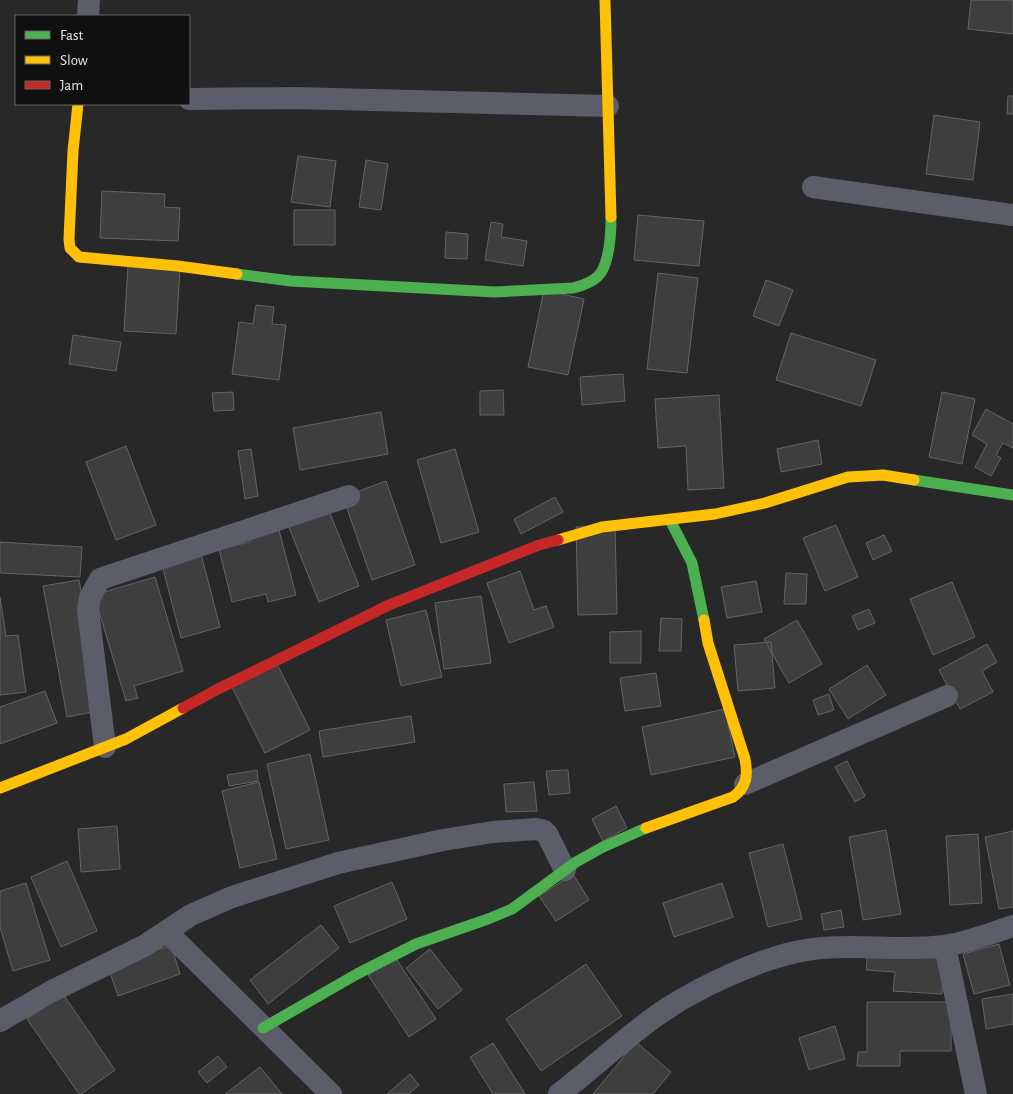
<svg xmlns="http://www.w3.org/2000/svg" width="1013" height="1094" font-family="'Alegreya Sans',sans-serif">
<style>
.building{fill:#3e3e3f;stroke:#636465}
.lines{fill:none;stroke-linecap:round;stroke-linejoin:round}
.street{stroke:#5c5d6b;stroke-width:22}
.fast{stroke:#4caf50;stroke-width:11}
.slow{stroke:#ffc107;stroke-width:11}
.jam{stroke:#c62828;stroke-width:11}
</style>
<rect width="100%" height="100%" fill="#282829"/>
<path class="building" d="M971 0H1013V34L968 29Z
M1008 96H1013V114H1007Z
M934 115 980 122 973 180 926 174Z
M298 156 336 161 330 207 291 202Z
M366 160 388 164 381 210 359 207Z
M102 191 165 194 164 207 180 208 178 241 100 238Z
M294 210H335V245H294Z
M638 215 704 221 699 266 634 260Z
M491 222 503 224 501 237 527 241 523 266 485 260Z
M446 232 468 234 467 259 445 258Z
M128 266 180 269 176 334 124 331Z
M658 273 698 278 687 373 647 369Z
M766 280 793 290 779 326 753 316Z
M544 290 584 299 568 375 528 367Z
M256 305 274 307 272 324 286 325 279 380 232 374 239 322 253 324Z
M791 333 876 360 861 406 776 380Z
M73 335 121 342 116 371 69 364Z
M623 374 625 401 582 405 580 377Z
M503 390 504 415H480V391Z
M233 392 234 410 214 411 212 393Z
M942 392 975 399 962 464 929 457Z
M719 395 724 488 688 490 686 446 658 448 655 399Z
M986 409 1013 424V448L1003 443 996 455 1001 458 991 476 975 467 987 444 972 435Z
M381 412 388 454 300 470 293 428Z
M818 440 822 464 781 472 777 449Z
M126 446 156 525 116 540 86 462Z
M251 449 258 496 245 499 238 451Z
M455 449 479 532 441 543 417 460Z
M386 481 415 565 372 580 343 497Z
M555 497 563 512 521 534 514 519Z
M326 503 359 586 319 602 286 520Z
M836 525 858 577 825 591 803 538Z
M615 526 617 614 578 615 576 527Z
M279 530 296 595 268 602 266 594 232 602 219 549 250 542V538Z
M884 535 892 551 873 560 866 543Z
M0 542 82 547 80 577 0 573Z
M201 554 220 627 181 638 162 565Z
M520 571 534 610 546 606 554 627 509 643 487 583Z
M786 573 807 574 806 604H784Z
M155 577 183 671 134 686 138 698 126 701 94 595Z
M79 580 103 710 67 717 43 586Z
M756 581 762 612 727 618 721 587Z
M952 582 975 637 933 655 910 599Z
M481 596 491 663 444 669 435 603Z
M0 597 6 636 18 635 26 692 0 695Z
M869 609 875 623 858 630 852 616Z
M426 610 442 677 401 686 386 620Z
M661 618 682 619 681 651H659Z
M797 620 822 664 789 683 764 639Z
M641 631V663H610V632Z
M771 642 775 688 738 691 734 645Z
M987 644 997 662 982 671 993 692 960 709 939 670Z
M276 662 310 730 265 753 231 685Z
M867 665 886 695 848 719 829 689Z
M656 673 661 706 625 711 620 678Z
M45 691 57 723 0 744V707Z
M829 694 834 710 818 715 813 700Z
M725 709 735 757 651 775 642 727Z
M411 716 415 742 323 757 319 731Z
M310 754 329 840 286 849 267 764Z
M847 761 865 796 855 802 835 767Z
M257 770 258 781 229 786 227 775Z
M568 770 570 793 549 795 546 771Z
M259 782 277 859 240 868 222 791Z
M534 782 537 811 506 812 504 784Z
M616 806 627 828 603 841 592 819Z
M117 826 120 869 81 872 78 829Z
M886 830 901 914 863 920 849 837Z
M1013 831V907L999 909 985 837Z
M978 834 982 903 950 905 946 836Z
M783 844 802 919 768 927 749 853Z
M67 861 97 931 61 947 31 877Z
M573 874 589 900 556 921 539 896Z
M392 882 407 919 350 943 334 906Z
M26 883 50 960 13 971 0 927V891Z
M722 883 733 917 674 937 663 903Z
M841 910 844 927 824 930 821 914Z
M321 925 339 948 268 1004 250 980Z
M999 944 1010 985 974 994 963 954Z
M171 945 180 974 118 996 108 967Z
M430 949 462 990 438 1009 406 968Z
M868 950 944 956 942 994 893 991 895 972 866 970Z
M395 957 436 1019 409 1037 368 975Z
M586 964 622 1016 541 1071 506 1019Z
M63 994 115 1070 81 1094H79L27 1019Z
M1013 994V1024L986 1029 982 999Z
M867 1002H951V1051H900V1066H857L858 1052H867Z
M835 1026 845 1059 809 1070 799 1038Z
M636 1042 671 1072 653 1094H593Z
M493 1043 525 1094H493L470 1057Z
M218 1056 227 1067 207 1083 198 1072Z
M260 1067 282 1094H225Z
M410 1074 419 1085 409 1094H387Z"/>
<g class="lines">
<path class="street" d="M88 16 89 0
M189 99 295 98 608 106
M813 187 1013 215
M105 747 88 610 90 597 100 579 349 496
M745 784 947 696
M167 932 331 1094
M945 946 976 1094
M0 1021 52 991 144 946 191 915 232 897 338 863 443 840 493 832 536 829 544 831 547 834 565 870
M559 1094C588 1072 615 1047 644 1025 684 993 761 956 812 949 855 943 900 952 944 946 966 943 992 933 1013 926"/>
<path class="fast" d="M237 274 291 281 495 292 573 288C583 286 597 280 602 271 610 256 611 233 611 217
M914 480 1013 495
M670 520 692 563 704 620
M263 1028 357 974 416 944 488 919 512 909 576 862 603 847 646 828"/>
<path class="slow" d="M605 0 611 217
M78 104 73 151 69 239 70 248 79 257 178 266 237 274
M558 540 602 527 715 514 765 503 848 477 883 475 914 480
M0 788 126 739 183 708
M646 828 733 797C747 787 748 775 745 759L708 643 704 620"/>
<path class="jam" d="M183 708 218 689 389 605 539 545 558 540"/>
</g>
<rect x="15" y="15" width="175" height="90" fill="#101011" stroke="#676768"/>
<rect x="25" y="31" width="25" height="8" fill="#4caf50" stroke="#676768"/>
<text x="60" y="40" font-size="15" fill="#e9e9eb">Fast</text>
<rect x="25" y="56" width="25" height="8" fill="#ffc107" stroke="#676768"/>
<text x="60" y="65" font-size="15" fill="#e9e9eb">Slow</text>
<rect x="25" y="81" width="25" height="8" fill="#c62828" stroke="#676768"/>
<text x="60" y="90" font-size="15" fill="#e9e9eb">Jam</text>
</svg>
